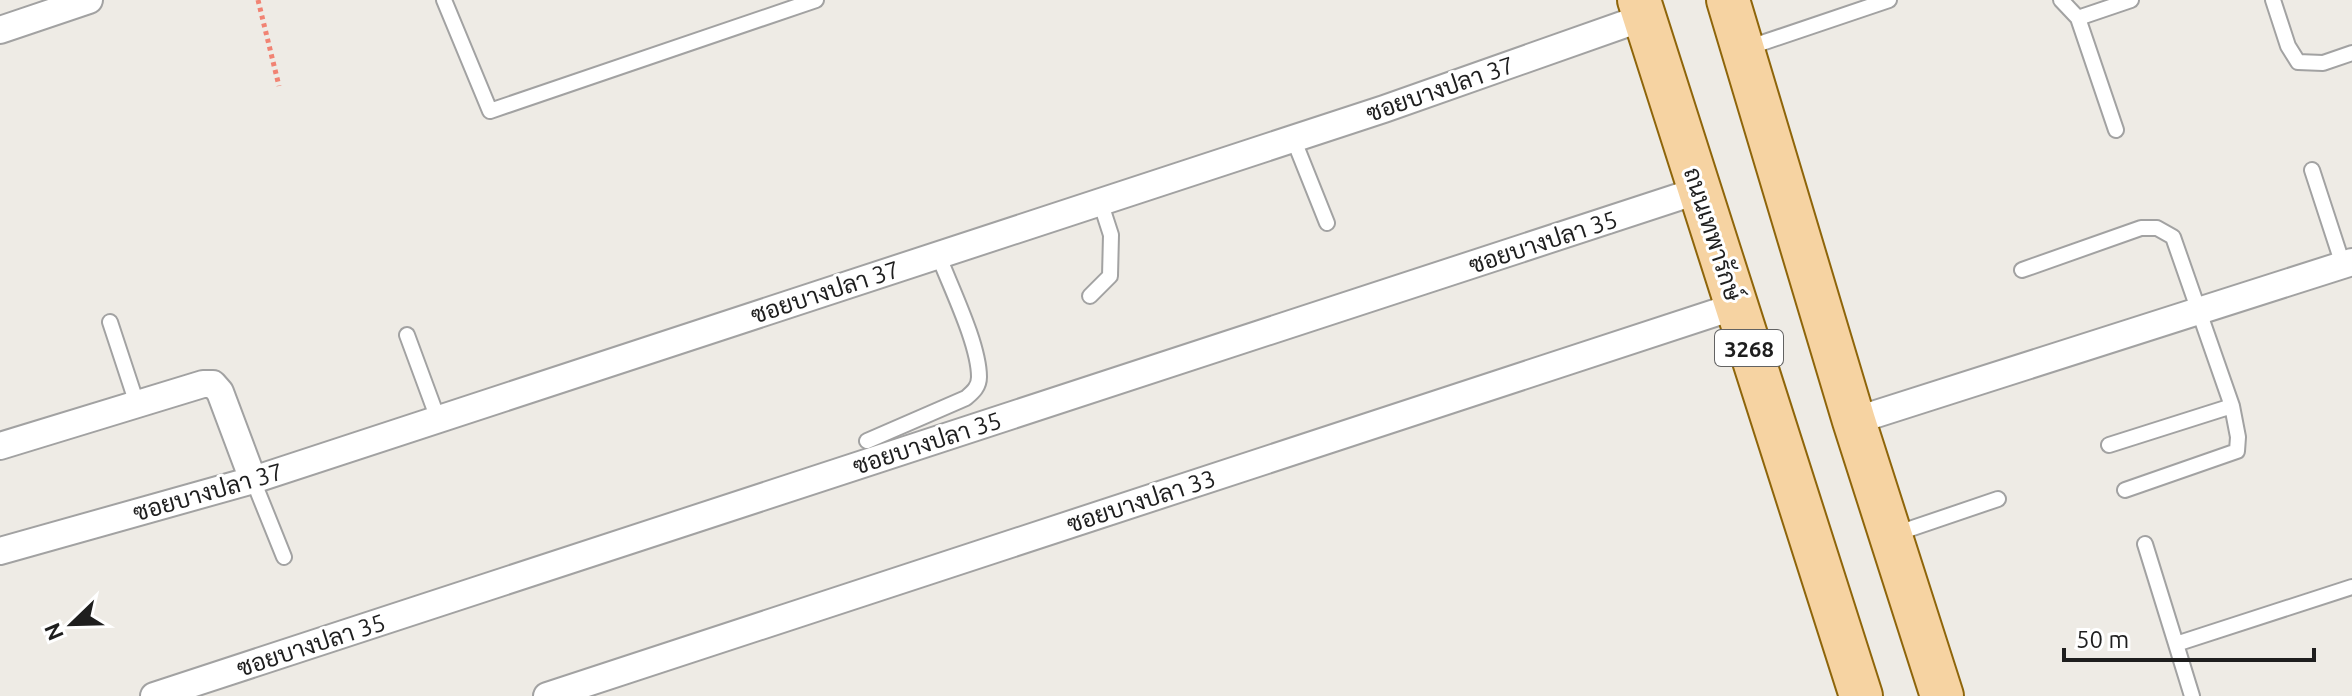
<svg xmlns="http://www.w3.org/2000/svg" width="2352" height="696" font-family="Ubuntu,Sarabun,sans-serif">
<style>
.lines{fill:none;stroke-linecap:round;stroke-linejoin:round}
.lane-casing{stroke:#a2a2a2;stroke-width:18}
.street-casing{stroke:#a2a2a2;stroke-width:30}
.primary-casing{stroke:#8e650a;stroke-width:46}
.path{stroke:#f18373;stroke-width:5;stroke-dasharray:4 4;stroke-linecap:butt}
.lane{stroke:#fff;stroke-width:14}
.street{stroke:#fff;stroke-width:26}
.primary{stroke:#f6d3a2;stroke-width:42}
.labels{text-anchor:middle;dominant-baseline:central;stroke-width:6;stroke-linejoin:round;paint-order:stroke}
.shield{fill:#fff;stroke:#626262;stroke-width:2}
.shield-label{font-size:22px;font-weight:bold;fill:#1e1e1e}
.street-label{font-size:24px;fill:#1e1e1e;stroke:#fff}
</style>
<rect width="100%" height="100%" fill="#eeebe5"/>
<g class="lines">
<g class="lane-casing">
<path id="lane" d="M444 0 490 111 816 0
M2061 0 2078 18 2116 130
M2273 0 2288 46 2298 62 2323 63 2352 53
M2078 18 2131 0
M1747 48 1889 0
M1293 138 1327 223
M2312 170 2343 265
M2022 270 2141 228H2157L2173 237 2232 406 2238 437 2237 451 2125 490
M1090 296 1110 276 1111 235 1100 201
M110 322 137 404
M407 335 438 419
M867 441 966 398C973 392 979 387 979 377 979 344 950 286 938 254
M2109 445 2232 406
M253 480 284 557
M1895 534 1998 499
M2145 544 2176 644
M2192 696 2176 644 2352 587"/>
</g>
<g class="street-casing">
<path id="street" d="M0 30 89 0
M1854 421 2352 262
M0 446 203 384H213L220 392 253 480
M0 551 253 480 1384 109 1645 17
M154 696 1700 190
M547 696 1736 306"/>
</g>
<g class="primary-casing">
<path id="primary" d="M1639 0 1861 696
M1728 0 1854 421 1942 696"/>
</g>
<path class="path" d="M258 0 279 86"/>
<use href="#lane" class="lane"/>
<use href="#street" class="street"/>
<use href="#primary" class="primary"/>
</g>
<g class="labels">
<rect class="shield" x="1715" y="330" width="68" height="36" rx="6"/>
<g class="shield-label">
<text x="1749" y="348">3268</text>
</g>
<g class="street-label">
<text transform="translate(1440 89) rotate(-19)">ซอยบางปลา 37</text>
<text transform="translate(1713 234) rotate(72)">ถนนเทพารักษ์</text>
<text transform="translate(1543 242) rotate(-18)">ซอยบางปลา 35</text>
<text transform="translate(825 292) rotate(-18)">ซอยบางปลา 37</text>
<text transform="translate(927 443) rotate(-18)">ซอยบางปลา 35</text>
<text transform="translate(208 492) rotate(-16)">ซอยบางปลา 37</text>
<text transform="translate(1141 501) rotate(-18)">ซอยบางปลา 33</text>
<text transform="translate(311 645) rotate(-18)">ซอยบางปลา 35</text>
</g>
</g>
<g transform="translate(72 624) rotate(247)" stroke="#ffffff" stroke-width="6" paint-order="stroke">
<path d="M0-6L14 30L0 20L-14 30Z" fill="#1e1e1e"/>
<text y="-12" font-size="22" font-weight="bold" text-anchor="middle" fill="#1e1e1e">N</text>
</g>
<path d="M2064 648v12h250v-12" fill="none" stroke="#1e1e1e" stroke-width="4"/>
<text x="2076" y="648" font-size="24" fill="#1e1e1e" stroke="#ffffff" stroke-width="6" paint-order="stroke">50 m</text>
</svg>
